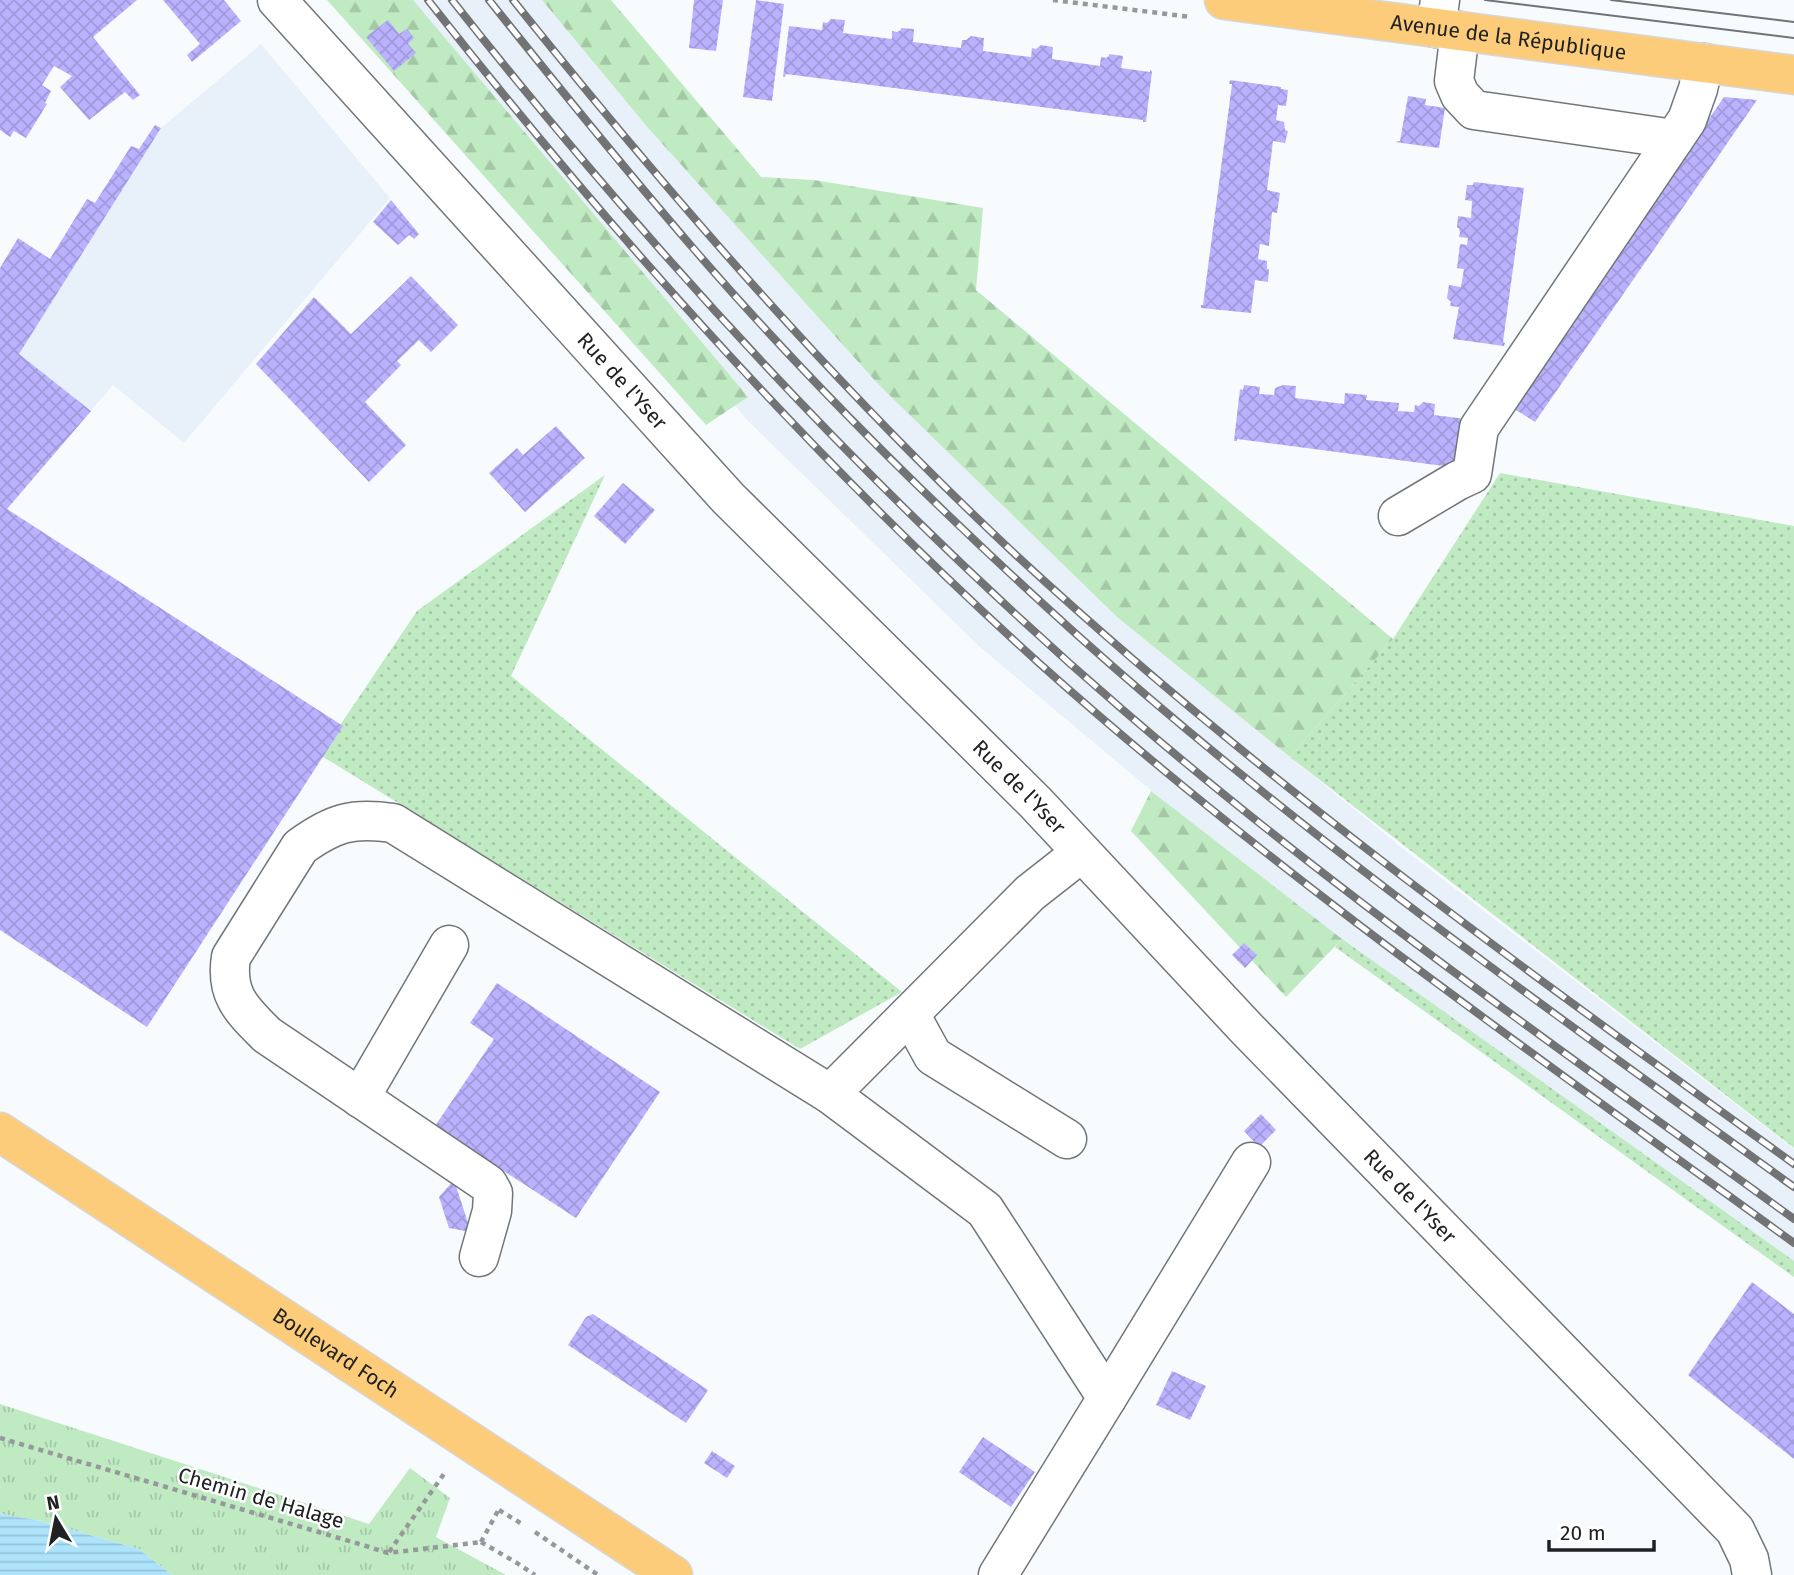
<svg xmlns="http://www.w3.org/2000/svg" width="1794" height="1575" font-family="'Fira Sans',sans-serif">
<style>
.built{fill:#e8f0f9}
.grass{fill:url(#grass-dots)}
.forest{fill:url(#forest-firs)}
.park{fill:url(#park-tufts)}
.water{fill:url(#water-rules)}
.building{fill:url(#building-cross-hatch)}
.lines{fill:none;stroke-linecap:round;stroke-linejoin:round}
.minor-casing{stroke:#737678;stroke-width:41}
.major-casing{stroke:#d7d7d7;stroke-width:41}
.path{stroke:#96989b;stroke-width:4.5;stroke-dasharray:5 5;stroke-linecap:butt}
.minor{stroke:#fff;stroke-width:38}
.major{stroke:#fccc7b;stroke-width:38}
.tram{stroke:#717375;stroke-width:2}
.rail-casing{stroke:#717375;stroke-width:8}
.rail{stroke:#fff;stroke-width:5;stroke-dasharray:16;stroke-linecap:butt}
.labels{text-anchor:middle;dominant-baseline:central;stroke-width:5;stroke-linejoin:round;paint-order:stroke}
.street-label{font-size:21px;fill:#202122;stroke:#fff}
</style>
<defs>
<pattern id="grass-dots" width="8" height="8" patternUnits="userSpaceOnUse" patternTransform="scale(1.75)"><rect width="8" height="8" fill="#bfeac2"/><path d="M2 2h.1M6 6h.1" fill="none" stroke="#a4c8a6" stroke-width="1.8" stroke-linecap="round"/></pattern>
<pattern id="forest-firs" width="22" height="20" patternUnits="userSpaceOnUse" patternTransform="scale(1.75)"><rect width="22" height="20" fill="#bfeac2"/><path d="M5 1l3.5 6h-7zM16 11l3.5 6h-7z" fill="#a4c8a6"/></pattern>
<pattern id="park-tufts" width="24" height="20" patternUnits="userSpaceOnUse" patternTransform="scale(1.75)"><rect width="24" height="20" fill="#bfeac2"/><path d="M3 7l-1-3M5 7V3M7 7l1-3M15 17l-1-3M17 17v-4M19 17l1-3" fill="none" stroke="#a4c8a6"/></pattern>
<pattern id="water-rules" width="6" height="5" patternUnits="userSpaceOnUse" patternTransform="scale(1.75)"><rect width="6" height="5" fill="#ade4fc"/><path d="M0 2.5h6" fill="none" stroke="#95c3d8"/></pattern>
<pattern id="building-cross-hatch" width="8" height="8" patternUnits="userSpaceOnUse" patternTransform="scale(1.75)"><rect width="8" height="8" fill="#bab2ff"/><path d="M0 0l8 8M0 8l8-8" fill="none" stroke="#a099da"/></pattern>
</defs>
<rect width="100%" height="100%" fill="#f8fbfe"/>
<path class="built" d="M406 0H542L649 129 878 384 1117 617 1406 851 1794 1149V1277L1220 848 981 648 748 421 526 158Z
M261 44 390 198 184 443 113 385 7 509 0 384 161 128Z"/>
<path class="grass" d="M1500 473 1794 526V1148L1290 757 1393 639Z
M605 475 511 676 902 992 800 1049 320 755 417 611Z
M1342 939 1794 1261V1277L1335 947Z"/>
<path class="forest" d="M327 0H413L748 397 706 425Z
M542 0H611L761 177 814 180 983 208 976 290 1393 639 1290 757 1117 617 878 384 649 129Z
M1151 791 1342 939 1286 997 1131 831Z"/>
<path class="park" d="M0 1404 369 1524 410 1468 450 1498 436 1537 506 1575H172L139 1549 37 1520 0 1514Z"/>
<path class="water" d="M0 1514 37 1520 139 1549 172 1575H0Z"/>
<path class="building" d="M0 0H137L93 37 140 95 133 100 125 92 89 120 60 87 72 76 54 66 42 85 51 91 45 103 47 104 26 138 14 131 10 137 0 130Z
M163 0H224L241 21 192 62 187 55 200 44Z
M694 0H723L716 51 689 48Z
M756 0 784 4 772 101 743 97Z
M831 19 845 20 843 33 892 39V31L897 32 901 30V28L914 29 913 42 961 48 962 40H966L971 36 984 38 983 51 1031 57 1032 48 1036 49 1041 45 1053 47 1052 59 1100 66 1101 57 1106 58 1109 56V54L1123 56 1121 68 1150 72V70L1152 71 1146 122H1143V120L786 74 785 77H783L789 26 822 30 823 22 827 23Z
M388 20 399 34 407 29 414 38 408 44 416 53 394 71 366 37Z
M1230 80 1281 87V89L1288 90 1286 106 1278 105 1276 120 1284 122 1285 130 1288 131 1285 143 1273 141 1267 190 1280 193 1277 213 1272 212 1269 246 1260 244 1258 259 1267 261V269H1269L1268 282 1255 280 1251 313 1201 308V305H1203L1232 84H1229Z
M1408 96 1426 99 1425 105 1445 108 1439 148 1395 142 1400 141Z
M1724 97 1757 100 1535 422 1510 406Z
M155 125 161 128 19 354 91 411 7 509 343 726 147 1027 0 930V268L18 238 50 259 87 199 95 203 131 146 139 149Z
M1474 182 1524 188 1503 342 1505 343 1504 346 1453 339 1459 307 1450 306 1451 302 1447 298 1449 285 1461 287 1464 269 1457 268 1460 244 1467 245 1468 238 1459 237 1460 233 1459 228H1457L1458 216 1471 218 1472 201 1465 200 1467 185H1473Z
M391 200 419 234 414 239 409 235 398 245 373 222Z
M411 276 458 325 431 352 419 340 397 361 401 365 365 402 406 445 369 482 256 364 314 297 351 334Z
M1244 385 1260 387 1259 394 1274 395 1275 388 1283 385 1296 386 1295 398 1344 404 1345 393 1367 395 1366 400 1399 403 1398 411 1414 412 1415 405 1419 406 1423 402 1435 404 1434 415 1466 419 1459 468 1237 439V441H1234L1240 389 1243 390Z
M556 426 585 458 525 512 489 473 517 448 523 455Z
M623 483 655 510 625 544 594 516Z
M1244 943 1257 955 1245 968 1232 955Z
M497 983 660 1092 576 1218 435 1126 494 1039 470 1023Z
M1261 1114 1276 1130 1259 1147 1244 1131Z
M454 1180 471 1232 449 1228 439 1197Z
M1752 1282 1794 1314V1459L1688 1375Z
M593 1314 708 1390 686 1423 568 1345 586 1317Z
M1172 1371 1206 1386 1190 1420 1156 1405Z
M983 1437 1035 1472 1011 1507 959 1472Z
M712 1451 735 1466 727 1478 704 1463Z"/>
<g class="lines">
<g class="minor-casing">
<g id="minor">
<path id="s1" d="M277 0 728 498 1035 802 1246 1028 1735 1530 1749 1559 1752 1575"/>
<path d="M1436 28 1440 0"/>
<path d="M1460 31 1454 81 1460 95 1474 110 1674 139"/>
<path d="M1398 516 1457 481 1472 474 1479 428 1687 120 1698 89 1704 63"/>
<path d="M910 1014 933 1056 1067 1139"/>
<path d="M830 1094 985 1210 1107 1398 998 1575"/>
<path d="M360 1098 449 945"/>
<path d="M479 1257 492 1211 493 1193 488 1184 267 1035C242 1010 225 995 231 957L300 847C333 823 352 817 393 823L830 1094 1030 893 1081 853"/>
<path d="M1107 1398 1251 1162"/>
</g>
</g>
<g class="major-casing">
<g id="major">
<path id="s2" d="M1224 0 1794 75"/>
<path id="s3" d="M0 1132 673 1575"/>
</g>
</g>
<path class="path" d="M1053 0 1191 17
M0 1438 366 1546 388 1553 481 1542
M499 1510 522 1524
M535 1532 598 1575
M481 1542 499 1509
M481 1542 517 1563 535 1575
M389 1552 446 1471"/>
<use href="#minor" class="minor"/>
<use href="#major" class="major"/>
<path class="tram" d="M1485 0 1794 38
M1611 0 1794 22"/>
<g class="rail-casing">
<path id="rail" d="M428 0C614 237 816 462 1040 664 1276 875 1538 1057 1794 1243
M452 0C654 256 876 497 1123 710 1336 894 1567 1054 1794 1219
M489 0C556 84 623 167 693 248 811 385 941 512 1075 633 1300 835 1549 1010 1794 1187
M513 0C669 195 834 385 1017 556 1259 780 1527 971 1794 1164"/>
</g>
<use href="#rail" class="rail"/>
</g>
<g class="labels">
<g class="street-label">
<text stroke="none"><textPath href="#s2" startOffset="287">Avenue de la République</textPath></text>
<text stroke="none"><textPath href="#s1" startOffset="514">Rue de l'Yser</textPath></text>
<text stroke="none"><textPath href="#s1" startOffset="1082">Rue de l'Yser</textPath></text>
<text stroke="none"><textPath href="#s1" startOffset="1648">Rue de l'Yser</textPath></text>
<text stroke="none"><textPath href="#s3" startOffset="402">Boulevard Foch</textPath></text>
<text transform="translate(261 1498) rotate(16)">Chemin de Halage</text>
</g>
</g>
<g transform="translate(56 1519) rotate(350)" stroke="#ffffff" stroke-width="5" paint-order="stroke">
<path d="M0-5L12 26L0 18L-12 26Z" fill="#202122"/>
<text y="-10" font-size="19" font-weight="bold" text-anchor="middle" fill="#202122">N</text>
</g>
<path d="M1549 1540v10h105v-10" fill="none" stroke="#202122" stroke-width="3.5"/>
<text x="1560" y="1540" font-size="21" fill="#202122" stroke="#ffffff" stroke-width="5" paint-order="stroke">20 m</text>
</svg>
